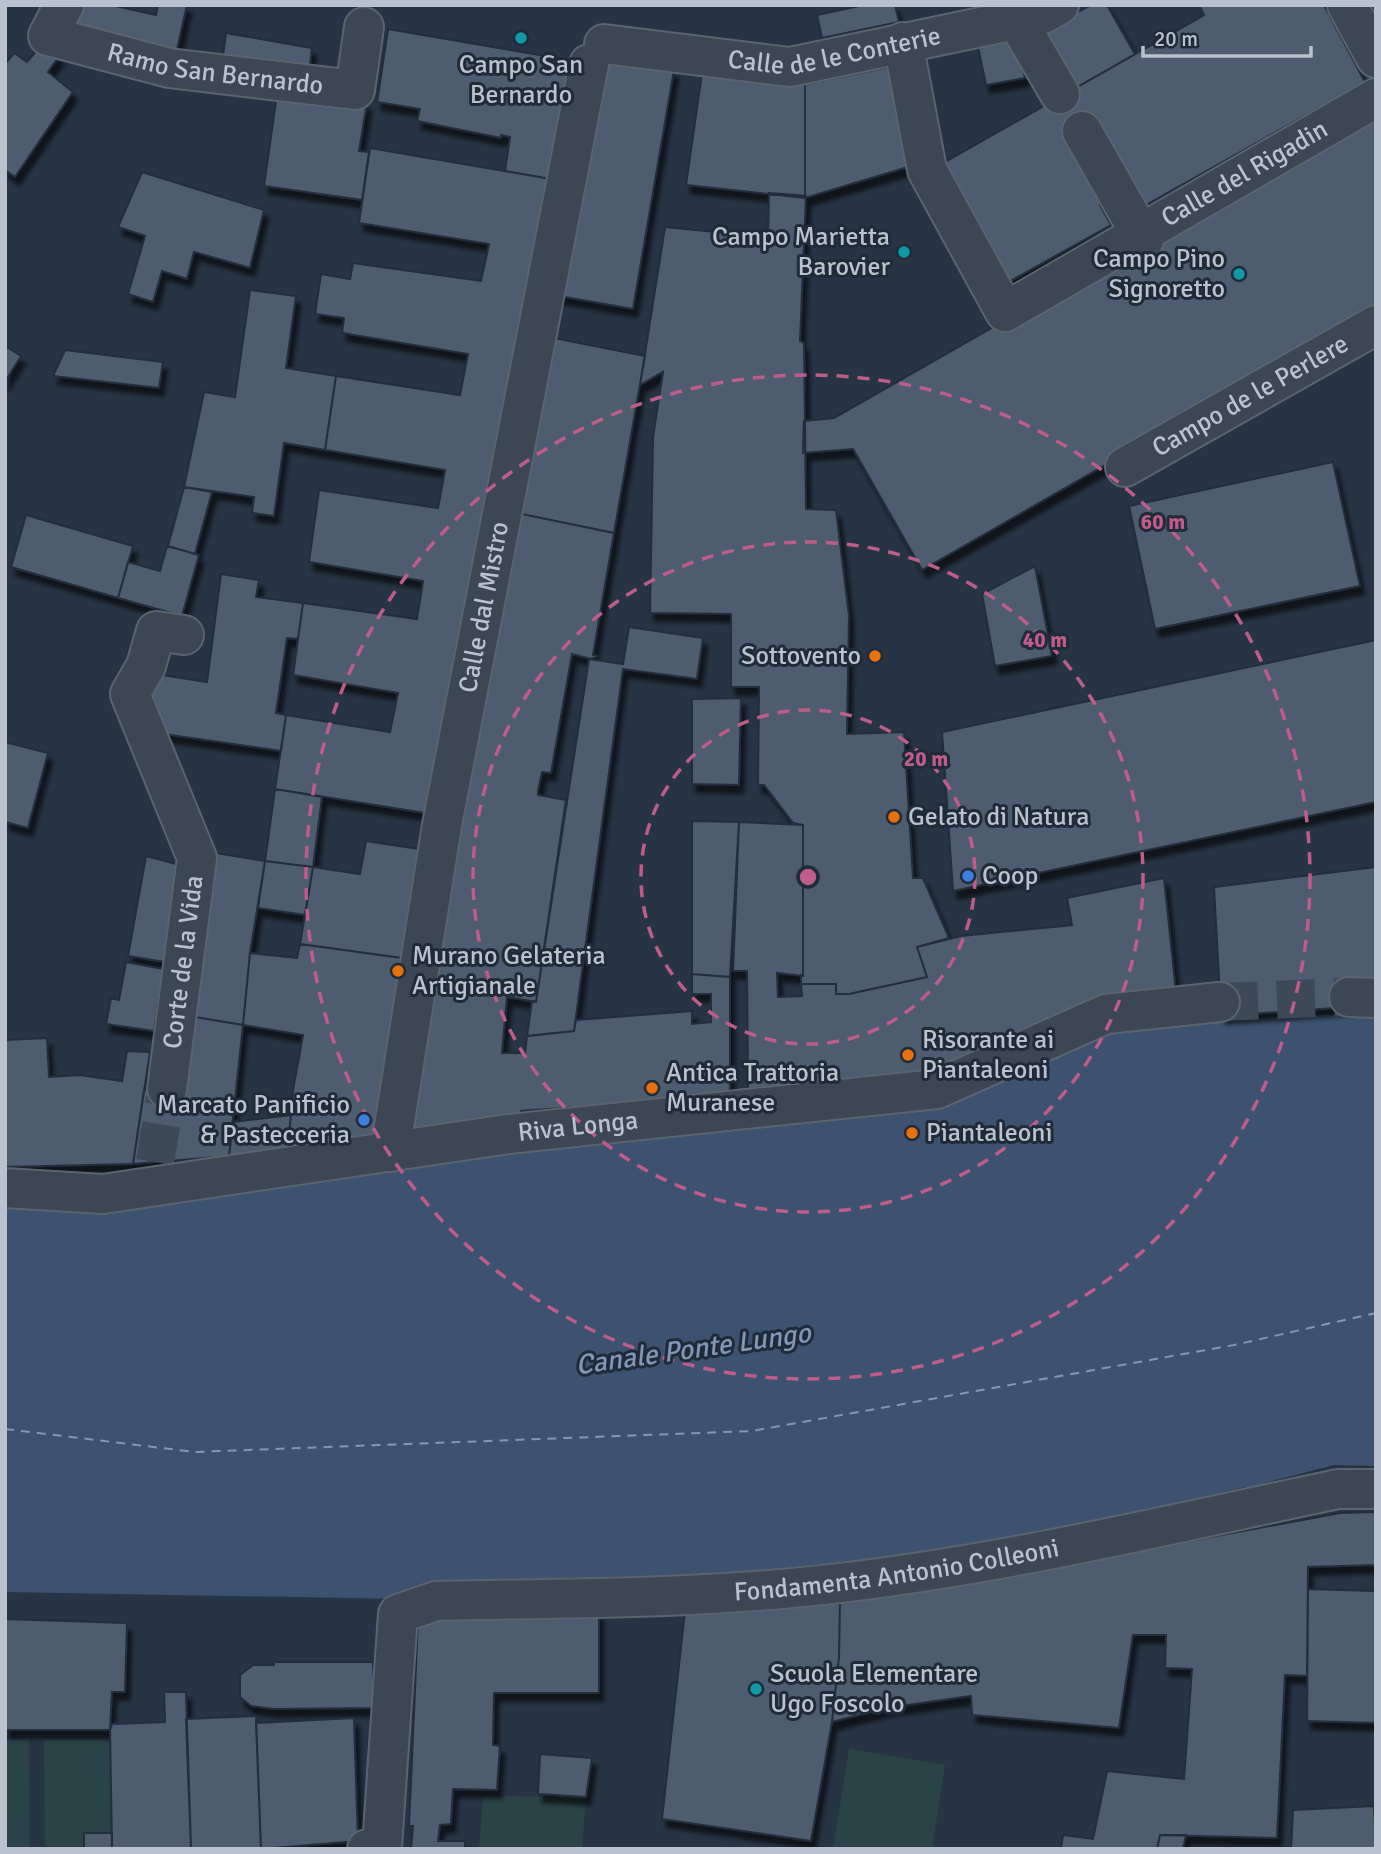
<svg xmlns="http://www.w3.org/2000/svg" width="1381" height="1854" font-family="Signika,sans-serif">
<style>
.green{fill:#294346}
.water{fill:#3d526e}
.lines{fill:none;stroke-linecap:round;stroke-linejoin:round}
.ferry{stroke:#8098b5;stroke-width:2;stroke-dasharray:9 7;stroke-linecap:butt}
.building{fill:#4e5b6e;stroke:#222d3c;stroke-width:2;filter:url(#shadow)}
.minor-tunnel{stroke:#3d4959;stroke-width:38;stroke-dasharray:38 19;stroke-linecap:butt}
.minor-casing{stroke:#5a6471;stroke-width:42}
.minor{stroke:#3c4654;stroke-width:38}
.ring{fill:none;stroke:#bf5c89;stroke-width:3.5;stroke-dasharray:12 9}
.culture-dot{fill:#0f9aa8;stroke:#202b3a;stroke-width:2.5}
.food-dot{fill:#e8710a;stroke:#202b3a;stroke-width:2.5}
.shop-dot{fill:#3f7fe0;stroke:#202b3a;stroke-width:2.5}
.labels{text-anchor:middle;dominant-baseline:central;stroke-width:6;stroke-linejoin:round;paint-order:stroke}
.street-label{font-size:26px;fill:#bac2cd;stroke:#202b3a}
.poi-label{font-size:26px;fill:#bac2cd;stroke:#202b3a;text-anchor:start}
.water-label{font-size:28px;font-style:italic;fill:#8098b5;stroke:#202b3a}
.centre{fill:#bf5c89;stroke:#202b3a;stroke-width:3.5}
.ring-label{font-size:21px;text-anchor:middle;font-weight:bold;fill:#bf5c89;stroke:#202b3a;stroke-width:6;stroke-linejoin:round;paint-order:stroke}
</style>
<defs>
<filter id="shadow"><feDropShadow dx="4.5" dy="8" stdDeviation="2" flood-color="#0009"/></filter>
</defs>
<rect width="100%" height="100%" fill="#273445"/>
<path class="green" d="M5 1740H29L30 1849H5Z
M44 1740H110L112 1833H84V1849H45Z
M849 1749 945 1765 932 1849H833Z
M483 1796 586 1797 582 1849H479Z"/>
<path class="water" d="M1376 1012V1466L1334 1465 1264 1483 1265 1489 1248 1493 1245 1487 985 1548 758 1573 600 1577 599 1584H582V1577L429 1582 404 1599 5 1592V1207L81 1211 1097 1036 1145 1024Z"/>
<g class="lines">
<path class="ferry" d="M5 1429 195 1452 752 1431 1234 1345 1376 1313"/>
</g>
<path class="building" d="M80 5H111L156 15 158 5H187L176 54 65 30Z
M864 5H895L899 22 822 38 817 15Z
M1091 5H1107L1135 54 1069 92 1036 34Z
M1199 5H1324L1365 82 1137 210 1110 200 1100 205 1111 225 1000 287 938 166 1204 15Z
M388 29 574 61 551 179 505 171 510 137 501 135V138L417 121 420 109 377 102Z
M226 33 312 48 309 73 222 63Z
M1016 40 1025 78 986 85 978 47Z
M37 50 60 55 48 72 73 92 15 177 5 170V64L14 53 27 62Z
M600 63 674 70 633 309 553 295Z
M889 67 908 167 805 198V84Z
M702 73 805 84V198L686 185Z
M277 94 367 103 359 151 369 152 362 200 264 186Z
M1376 108V310L922 570 853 449 803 453 804 421 834 418Z
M370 148 551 179 425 813 275 789 286 715 390 732 398 693 293 675 303 603 417 619 423 581 309 562 319 490 438 508 445 470 325 450 336 376 460 395 468 354 342 333 344 318 315 314 321 274 350 279 353 263 481 281 489 244 359 223Z
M142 172 264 210 250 268 194 252 187 279 162 271 153 302 128 294 145 236 118 227Z
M769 193 806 196 800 341 804 343 806 509 836 510 849 616 847 734 904 732 913 878H923L949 938 917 947 927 977 849 994H836V984H801V975L803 976V825L793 823 764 785H758L759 687H731V614L650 613 653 437 663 372 640 385 665 227 768 237Z
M250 290 296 296 286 368 336 376 325 450 284 443 274 516 252 513 254 497 184 487 204 392 235 397Z
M549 337 645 356 614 533 512 512Z
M5 346 21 356 5 382Z
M65 350 163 362 159 388 53 376Z
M1333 462 1360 586 1155 629 1129 506Z
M184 487 212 492 195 554 168 546Z
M512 512 614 533 593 655 597 656 591 659 572 654 551 773 542 772 538 791V795L566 800 536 1002 507 997 502 1053H525L527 1036 574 1031 576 1020 692 1011V1024L711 1022V994H692V974L730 977V1097L521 1111 519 1123 404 1135Z
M26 515 133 546 118 598 11 567Z
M167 546 199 555 182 616 118 598 128 562 160 571Z
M1035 566 1052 656 995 666 982 594Z
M221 574 259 580 256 597 303 603 298 639 287 638 276 713 286 715 281 751 150 732 140 691 156 674 207 682Z
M629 627 703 638 697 679 623 669 574 1031 527 1036 532 1001 536 1002 589 659 623 664Z
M1376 640V802L953 891 942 732Z
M741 698 739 785 692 784V699Z
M5 742 48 753 28 828 5 822Z
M275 789 322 797 313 867 265 861Z
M692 821 739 822 730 977 692 974Z
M739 822 803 825V976L777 973 778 997 802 996 801 984H836V994H849L927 977 917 947 961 936 1072 925 1067 898 1164 878 1176 992 1089 1004 959 1058V1063L947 1070 748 1089 747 971H733Z
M366 841 419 849 402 958 300 944 313 867 360 874Z
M216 853 265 861 250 953 243 1025 189 1016Z
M146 856 180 865 165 962 128 956Z
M265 861 313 867 305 915 258 908Z
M1376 867V981L1349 1007 1221 1016 1214 887Z
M300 944 402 958 378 1134 288 1147 293 1090 303 1035 243 1025 250 953 297 958Z
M126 962 163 969 154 1031 106 1024 111 998 119 1000Z
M189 1016 243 1025 229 1156 133 1164 144 1090 178 1088Z
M47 1038 49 1077 80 1075 122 1081 127 1051 150 1052 133 1164 5 1167V1040Z
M291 1115 288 1147 229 1156 233 1122Z
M1376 1512V1565L1308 1567 1307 1676 1285 1675 1277 1838 1160 1835 1157 1849H1061L1063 1835 1093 1839 1107 1771 1184 1779 1192 1669 1165 1668 1166 1635H1133L1119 1728 972 1715 971 1696 887 1708 832 1722 839 1657 840 1599 1141 1550 1340 1513Z
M1308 1589 1376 1591V1723L1307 1721Z
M840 1599 839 1657 832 1722 811 1841 662 1819 685 1611Z
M599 1612V1693H494L493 1745 500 1746 497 1790 453 1789 451 1824 440 1825 438 1841H465V1849H411L413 1826H409L418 1620Z
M5 1619 127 1623 125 1692H112L110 1730H5Z
M274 1662H373L375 1708 273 1709 251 1706 240 1697V1675L253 1665H274Z
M164 1692H186L191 1849H112L110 1730 112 1724 165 1722Z
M256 1716 261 1849H191L186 1719Z
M354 1718 358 1841 261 1849 256 1723Z
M540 1754 592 1758 586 1797 538 1794Z
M1374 1806 1376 1849H1291L1293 1810Z
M84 1833H112V1849H84Z
M1160 1835H1186L1183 1849H1157Z"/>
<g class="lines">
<path class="minor-tunnel" d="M1220 1002 1349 997
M155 1162 167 1089"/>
<g class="minor-casing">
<g id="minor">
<path id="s1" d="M64 5 48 36 169 68 355 90 364 27"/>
<path d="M1347 5 1376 58"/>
<path d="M1016 19 1060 94"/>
<path id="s2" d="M903 42 927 170 1005 312 1376 98"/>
<path id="s3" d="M604 44 790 67 1043 14 1059 5"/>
<path d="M1082 131 1144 240"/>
<path id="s4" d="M1125 467 1376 325"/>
<path d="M1349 997 1376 998"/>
<path id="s5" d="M167 1089 197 858 130 694 146 666 156 631 184 635"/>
<path id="s6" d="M390 1152 442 825 589 64"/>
<path id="s7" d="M5 1188 103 1194 508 1134 937 1089 1106 1014 1220 1002"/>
<path id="s8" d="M367 1849 382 1847 398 1614 436 1601C564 1598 695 1599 822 1585 997 1566 1167 1525 1338 1489H1376"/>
</g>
</g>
<use href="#minor" class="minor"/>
</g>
<g class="ring">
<circle cx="808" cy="877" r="167"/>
<circle cx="808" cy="877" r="335"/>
<circle cx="808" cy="877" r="502"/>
</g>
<g class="culture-dot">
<circle cx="521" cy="38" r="7"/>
<circle cx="904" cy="252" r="7"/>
<circle cx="1239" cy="274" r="7"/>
<circle cx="756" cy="1689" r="7"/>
</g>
<g class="food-dot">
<circle cx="875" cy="656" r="7"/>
<circle cx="894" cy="817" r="7"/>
<circle cx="398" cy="971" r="7"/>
<circle cx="908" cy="1055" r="7"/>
<circle cx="652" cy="1088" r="7"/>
<circle cx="912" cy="1133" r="7"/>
</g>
<g class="shop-dot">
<circle cx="968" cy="876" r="7"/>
<circle cx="364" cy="1120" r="7"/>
</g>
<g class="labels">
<g class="street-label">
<text stroke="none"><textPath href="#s3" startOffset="233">Calle de le Conterie</textPath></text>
<text stroke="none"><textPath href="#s1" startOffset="206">Ramo San Bernardo</textPath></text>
<text stroke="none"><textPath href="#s2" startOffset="569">Calle del Rigadin</textPath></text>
<text stroke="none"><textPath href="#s4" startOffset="144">Campo de le Perlere</textPath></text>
<text stroke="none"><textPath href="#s6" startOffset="553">Calle dal Mistro</textPath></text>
<text stroke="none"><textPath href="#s5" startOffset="128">Corte de la Vida</textPath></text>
<text stroke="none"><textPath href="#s7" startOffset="578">Riva Longa</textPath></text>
<text stroke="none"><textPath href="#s8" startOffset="751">Fondamenta Antonio Colleoni</textPath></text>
</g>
<g class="poi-label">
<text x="521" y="65" text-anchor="middle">Campo San<tspan x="521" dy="30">Bernardo</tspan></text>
<text x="890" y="237" text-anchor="end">Campo Marietta<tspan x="890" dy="30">Barovier</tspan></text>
<text x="1225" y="259" text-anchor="end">Campo Pino<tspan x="1225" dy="30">Signoretto</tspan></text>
<text x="861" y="656" text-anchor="end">Sottovento</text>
<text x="908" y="817">Gelato di Natura</text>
<text x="982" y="876">Coop</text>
<text x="412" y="956">Murano Gelateria<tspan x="412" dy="30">Artigianale</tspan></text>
<text x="922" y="1040">Risorante ai<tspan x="922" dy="30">Piantaleoni</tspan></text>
<text x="666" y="1073">Antica Trattoria<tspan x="666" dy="30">Muranese</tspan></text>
<text x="350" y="1105" text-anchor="end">Marcato Panificio<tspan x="350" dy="30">&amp; Pastecceria</tspan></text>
<text x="926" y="1133">Piantaleoni</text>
<text x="770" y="1674">Scuola Elementare<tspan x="770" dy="30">Ugo Foscolo</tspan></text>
</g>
<g class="water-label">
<text transform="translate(693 1349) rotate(-8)">Canale Ponte Lungo</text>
</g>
</g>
<circle cx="808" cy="877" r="10" class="centre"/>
<g class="ring-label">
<text x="1163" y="529">60 m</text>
<text x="1045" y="647">40 m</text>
<text x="926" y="766">20 m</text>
</g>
<rect width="1381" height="1854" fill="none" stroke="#bac2cd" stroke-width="14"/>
<path d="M1143 46v10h168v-10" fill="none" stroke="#bac2cd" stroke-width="3.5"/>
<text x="1154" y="46" font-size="21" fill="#bac2cd" stroke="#202b3a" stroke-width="5" paint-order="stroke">20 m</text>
</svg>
